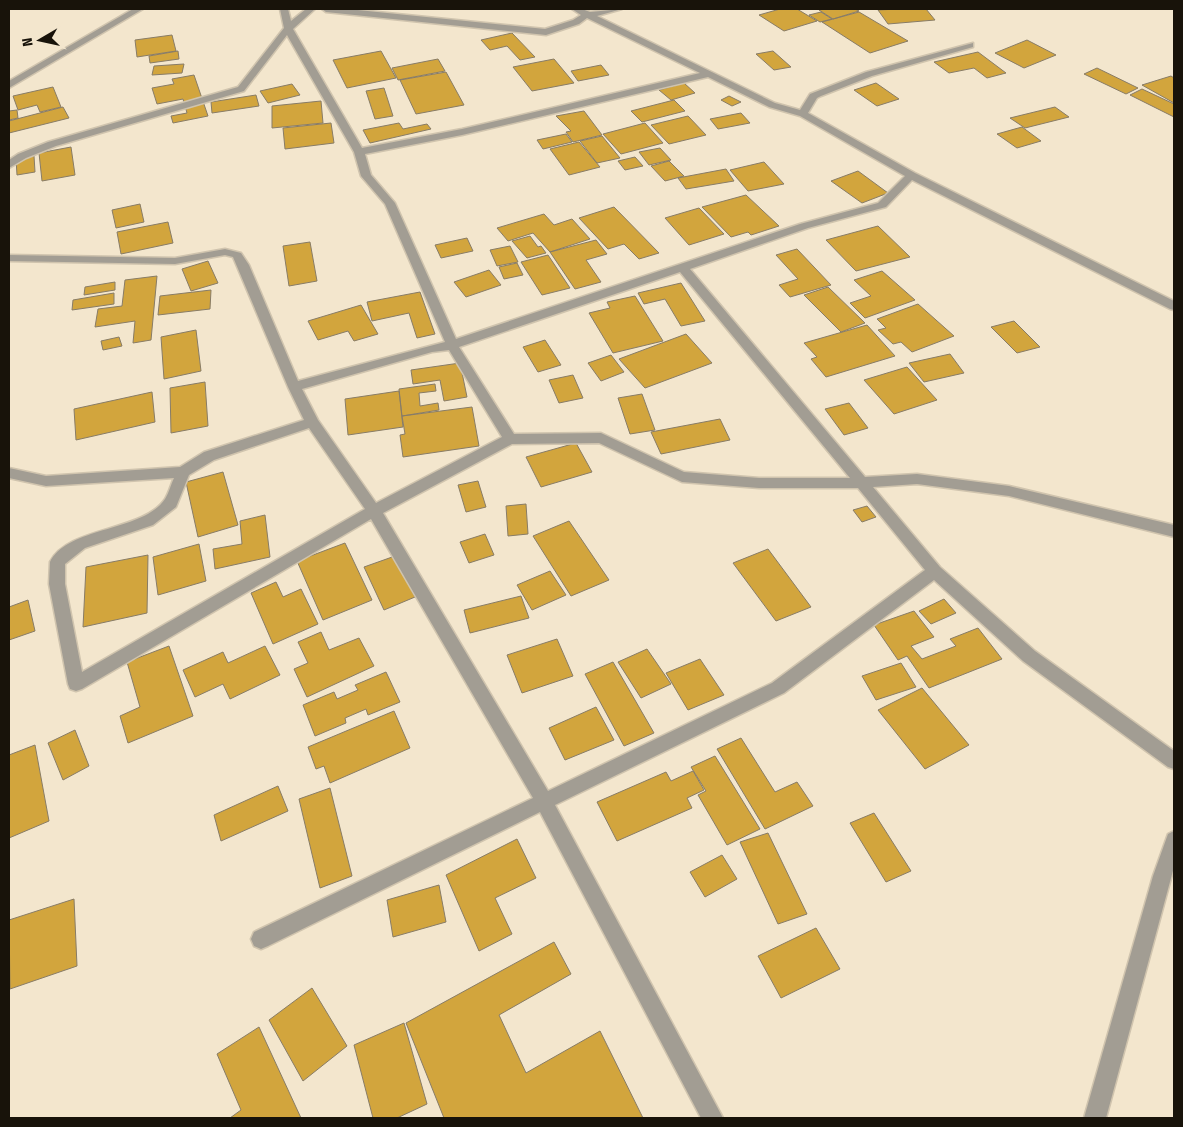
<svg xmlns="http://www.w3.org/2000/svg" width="1183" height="1127" font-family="'Fira Sans Condensed',sans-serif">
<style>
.building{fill:#d2a53d;stroke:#887c66}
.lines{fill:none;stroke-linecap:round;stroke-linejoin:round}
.minor-casing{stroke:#d0c4ae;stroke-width:3}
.tertiary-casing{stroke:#d0c4ae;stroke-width:3}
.minor{fill:#a29d93;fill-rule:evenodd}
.tertiary{fill:#a29d93;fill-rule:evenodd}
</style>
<rect width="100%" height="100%" fill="#f3e6cd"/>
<path class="building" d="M780 9H797L817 21 784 31 759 15Z
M825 9H855L859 11 833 19 819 10Z
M898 9H926L935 20 888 24 878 10Z
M821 12 832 19 820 22 809 15Z
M859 12 908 41 870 53 822 22Z
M512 33 535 57 520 60 507 46 490 50 481 40Z
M172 35 176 51 137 57 135 40Z
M1027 40 1056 55 1024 68 995 53Z
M178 51 179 59 150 63 149 56Z
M381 51 396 78 347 88 333 60Z
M773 51 791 67 774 70 756 54Z
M978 52 1006 73 987 78 974 68 949 73 934 62Z
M438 59 445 71 398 80 392 68Z
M554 59 574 83 532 91 513 67Z
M184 64 182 73 152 75 154 66Z
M601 65 609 75 578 81 571 71Z
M1097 68 1138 88 1126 94 1084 74Z
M446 72 464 105 416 114 400 80Z
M194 75 208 116 173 123 171 116 187 113 183 99 157 104 152 88 174 84 172 79Z
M1171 76 1174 78V103L1142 85Z
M684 83 695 93 671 100 659 90Z
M876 83 899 99 877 106 854 90Z
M292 84 300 95 268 103 260 91Z
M53 87 61 107 40 112 37 105 18 110 13 96Z
M384 88 393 116 375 119 366 91Z
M1142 89 1174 104V117L1130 95Z
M256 95 259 106 212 113 211 102Z
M729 96 741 102 732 106 721 100Z
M674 100 685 111 642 122 631 111Z
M321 101 323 123 272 128V106Z
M63 107 69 118 9 133V121Z
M1055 107 1069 117 1025 128 1010 118Z
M17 110 18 118 9 120V111Z
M584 111 602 135 573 142 566 132 571 131 556 116Z
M741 113 750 123 718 129 710 119Z
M688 116 706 135 669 144 651 125Z
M331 123 334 143 285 149 283 128Z
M399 123 403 129 427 124 431 129 370 143 363 130Z
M645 123 663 143 621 154 603 134Z
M1022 127 1041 141 1017 148 997 134Z
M566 134 572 142 543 149 537 140Z
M602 136 620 158 597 163 580 141Z
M579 142 600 167 569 175 550 149Z
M71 147 75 175 42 181 39 153Z
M660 148 671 160 649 165 639 152Z
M34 156 35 172 17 175 16 159Z
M635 157 643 166 625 170 618 161Z
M669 161 684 176 665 181 651 166Z
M764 162 784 184 748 191 730 170Z
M726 169 734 181 686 189 678 178Z
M858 171 888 193 862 203 831 181Z
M746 195 779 226 751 235 748 232 731 237 702 207Z
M140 204 144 222 116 228 112 210Z
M614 207 659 253 639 259 624 244 608 249 579 218Z
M699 208 724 234 689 245 665 218Z
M544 214 554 225 572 219 590 239 550 252 533 233 508 241 497 228Z
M168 222 173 243 121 254 117 232Z
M878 226 910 257 856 271 826 240Z
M530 236 538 247 541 246 546 253 527 258 512 241Z
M467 238 473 251 441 258 435 245Z
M596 240 607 254 586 260 601 282 575 289 550 252Z
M310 242 317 281 289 286 283 246Z
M510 246 518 262 497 266 490 250Z
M797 249 831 285 790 297 779 285 798 279 776 255Z
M548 255 570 288 542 295 521 262Z
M208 261 218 283 191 291 182 269Z
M517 263 523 275 504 279 499 267Z
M489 270 501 285 466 297 454 282Z
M882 271 915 300 865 318 850 303 871 296 854 280Z
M157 276 151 340 133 343 135 321 95 327 98 309 122 306 125 280Z
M115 282V290L84 295 85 287Z
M681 283 705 321 681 326 665 299 644 304 638 293Z
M828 287 865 323 841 332 804 295Z
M211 290 210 309 158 315 160 296Z
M420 292 435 334 417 338 409 313 372 321 367 302Z
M114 293V304L72 310 73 300Z
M635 296 663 341 613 353 589 313 610 308 607 302Z
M918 304 954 336 912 352 901 342 893 344 878 330 886 328 877 319Z
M361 305 378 334 354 341 348 331 318 340 308 321Z
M1014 321 1040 347 1017 353 991 327Z
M867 325 895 356 826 377 811 359 817 357 804 343Z
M196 330 201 371 164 379 161 337Z
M686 334 712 363 645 388 619 359Z
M119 337 122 346 103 350 101 341Z
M545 340 561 365 538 372 523 347Z
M950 354 964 373 924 382 909 363Z
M611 355 624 372 601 381 588 363Z
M460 363 467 397 444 401 440 380 413 384 411 370Z
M907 367 937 400 894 414 864 380Z
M573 375 583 398 559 403 549 380Z
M205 382 208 426 171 433 170 388Z
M435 384 436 391 419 393 420 406 438 403 439 410 402 416 399 389Z
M399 391 403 427 348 435 345 399Z
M152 392 155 422 76 440 74 409Z
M642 394 655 430 630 434 618 398Z
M849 403 868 428 844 435 825 409Z
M472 407 479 446 403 457 400 435 405 434 402 416Z
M720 419 730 440 661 454 651 432Z
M576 443 592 472 541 487 526 457Z
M223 472 238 525 198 537 186 482Z
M478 481 486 507 466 512 458 485Z
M526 504 528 534 508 536 506 506Z
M867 506 876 517 862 522 853 510Z
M265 515 270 557 215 569 213 549 242 544 240 521Z
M569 521 609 580 571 596 533 536Z
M485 534 494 555 469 563 460 542Z
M345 543 372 600 323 620 297 561Z
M199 544 206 581 158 595 153 557Z
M768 549 811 607 776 621 733 563Z
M148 555 147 613 83 627 86 567Z
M395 556 415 597 384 610 364 567Z
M550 571 566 595 532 610 517 585Z
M276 582 283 597 301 589 318 624 273 644 251 593Z
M521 596 529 618 470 633 464 610Z
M944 599 956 613 931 624 919 611Z
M28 600 35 631 9 640V607Z
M914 611 934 637 911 646 922 659 956 646 950 639 978 628 1002 659 929 688 907 656 898 660 874 625Z
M321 632 329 650 359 638 374 666 307 697 294 669 308 663 298 642Z
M557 639 573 676 522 693 507 655Z
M169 646 193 716 128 743 120 716 140 707 127 662Z
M265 646 280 675 230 699 223 684 195 697 183 670 223 652 228 663Z
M647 649 671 684 641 698 618 662Z
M700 659 724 695 688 710 666 673Z
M613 662 654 733 624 746 585 674Z
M901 663 916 687 876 700 862 676Z
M386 672 400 702 368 715 366 709 345 718 346 723 315 736 303 705 334 692 337 699 358 690 355 685Z
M922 688 969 745 925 769 878 710Z
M596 707 614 740 565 760 549 728Z
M394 711 410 748 330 783 324 766 316 769 308 747Z
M75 730 89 766 63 780 48 743Z
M741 738 775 792 797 782 813 806 765 829 717 749Z
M35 745 49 821 9 838V755Z
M715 756 760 829 727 845 698 795 706 791 691 767Z
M693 771 704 790 687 798 692 808 617 841 597 802 666 772 671 781Z
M278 786 288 811 221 841 214 815Z
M330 788 352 876 320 888 299 799Z
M874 813 911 871 886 882 850 823Z
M768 833 807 914 778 924 740 842Z
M517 839 536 878 495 898 512 934 479 951 446 875Z
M722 855 737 879 705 897 690 872Z
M439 885 446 922 393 937 387 900Z
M74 899 77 966 10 989 9 920Z
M816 928 840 969 781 998 758 956Z
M554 942 571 974 499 1015 526 1073 600 1031 643 1118H444L406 1023Z
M312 988 347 1046 303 1081 269 1020Z
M404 1023 427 1104 397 1118H373L354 1045Z
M259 1027 301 1118H230L241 1110 217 1054Z"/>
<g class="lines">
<g class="minor-casing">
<path id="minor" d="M133 9H143L9 88V81Z
M280 9H288L291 21 306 9H315L293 29 362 148 462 129 700 73 587 18 579 24 546 35 326 12 322 9H348L545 29 573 20 581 15 572 9H582L590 12 622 9 597 16 775 103 800 110 810 94 866 72 973 43V47L872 76 821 96 817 98 808 113 915 173 1174 301V310L1170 309 912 180 886 207 808 228 690 269 865 477 917 474 1009 486 1174 525V537L1009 496 917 484 873 487 940 567 1035 651 1174 751V769L1168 767 1023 661 934 580 784 693 555 805 723 1118H701L540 812 268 946 261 949 254 946 251 939 254 932 533 798 371 519 82 689 76 691 70 689 68 684 49 584 50 562C68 526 143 532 165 499 169 493 171 484 174 478L46 486 9 478V468L46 476 180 467 204 452 304 420 288 387 233 257 225 255 175 264 9 261V255L175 258 225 249 241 253 249 265 298 381 445 342 385 204 361 176 354 152 287 35 244 91 56 146 26 158 9 168V160L18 154 48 142 238 87 284 28ZM708 77 769 107 800 116 905 176 878 203 800 224 456 339 395 203 371 175 365 154 462 135ZM680 272 850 478H759L684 472 601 433 514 434 459 347ZM449 350 502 437 376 503 318 420 302 389 432 352ZM309 428 365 509 82 672 65 584V564L85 548 153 525 176 507 189 475 214 460ZM599 443 682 482 759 488H858L925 570 772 683 548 791 383 513 512 444Z"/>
</g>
<g class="tertiary-casing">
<path id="tertiary" d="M1174 831V867L1106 1118H1084L1153 876 1168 834Z"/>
</g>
<use href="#minor" class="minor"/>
<use href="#tertiary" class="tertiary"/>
</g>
<rect width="1183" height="1127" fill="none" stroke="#18130a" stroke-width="20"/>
<g transform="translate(40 40) rotate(261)" stroke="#f3e6cd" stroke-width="4" paint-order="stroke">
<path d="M0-4L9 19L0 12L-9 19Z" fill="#18130a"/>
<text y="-8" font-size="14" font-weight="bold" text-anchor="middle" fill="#18130a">N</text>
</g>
</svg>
